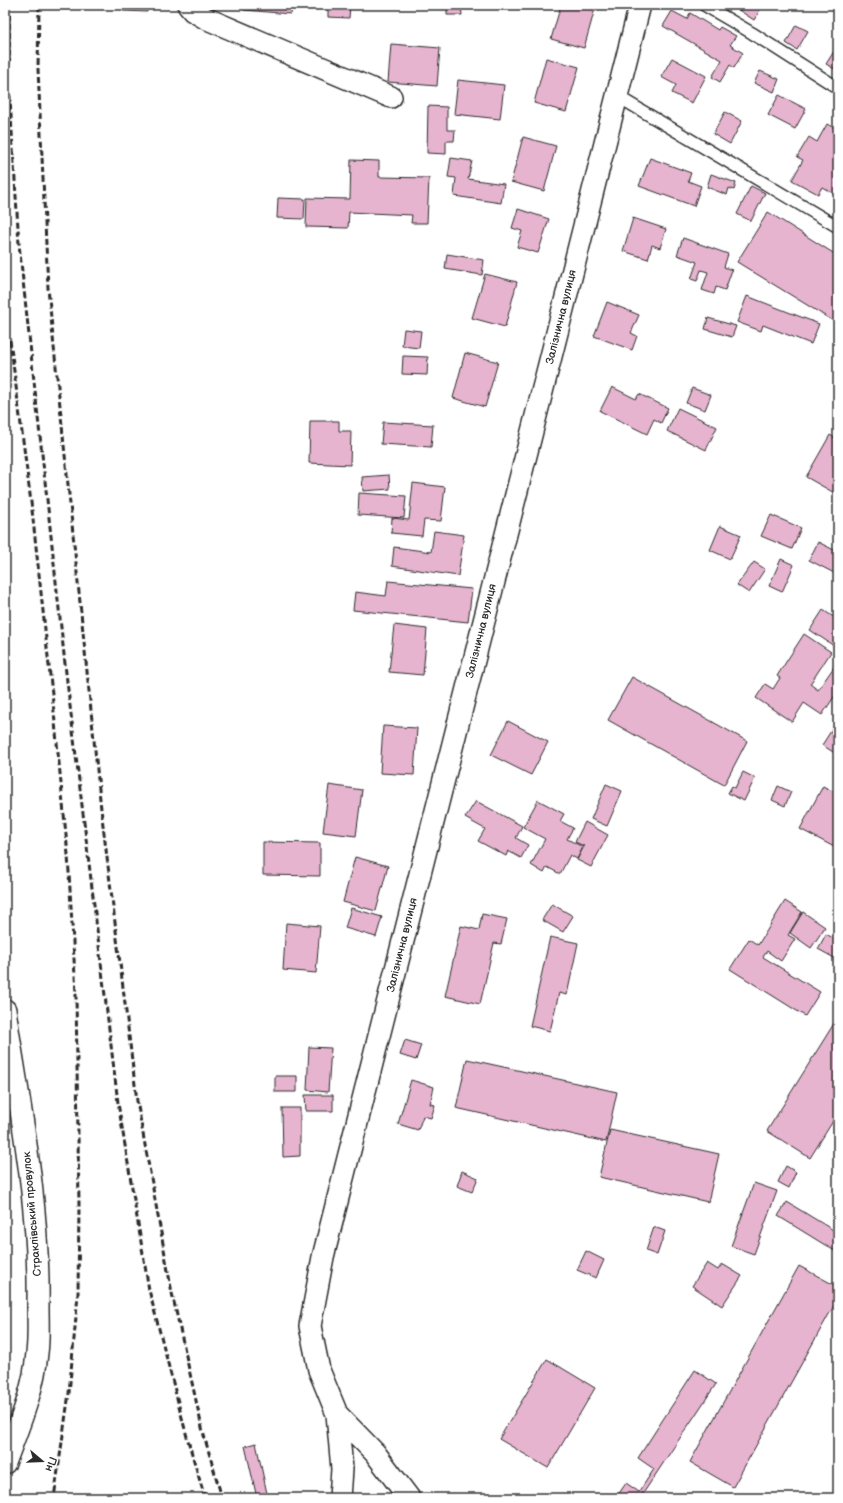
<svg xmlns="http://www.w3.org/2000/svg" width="843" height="1503" font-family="'Balsamiq Sans',sans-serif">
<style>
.building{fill:#e7b4d0;stroke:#2b2b2b}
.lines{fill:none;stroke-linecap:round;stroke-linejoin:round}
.lane-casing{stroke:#2b2b2b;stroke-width:14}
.street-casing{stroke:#2b2b2b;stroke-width:24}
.lane{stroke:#fff;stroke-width:11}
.street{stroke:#fff;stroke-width:21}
.rail{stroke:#2b2b2b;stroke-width:3;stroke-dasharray:6 3;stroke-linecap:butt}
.labels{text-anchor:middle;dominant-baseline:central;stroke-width:3.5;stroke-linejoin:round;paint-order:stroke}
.street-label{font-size:11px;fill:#2b2b2b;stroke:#fff}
</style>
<rect width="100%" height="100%" fill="#fff"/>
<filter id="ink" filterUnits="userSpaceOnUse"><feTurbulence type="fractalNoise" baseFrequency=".025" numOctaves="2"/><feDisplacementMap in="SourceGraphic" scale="8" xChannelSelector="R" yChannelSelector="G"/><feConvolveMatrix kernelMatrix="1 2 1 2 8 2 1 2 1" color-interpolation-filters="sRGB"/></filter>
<g filter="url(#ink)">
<path class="building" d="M124 5H147V12L123 11Z
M245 5H292L291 14 244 10Z
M328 5H350L349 18 328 17Z
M447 5H461L462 15H447Z
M561 5H596L584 48 551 39Z
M731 5H763L754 20Z
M672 11 687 19 690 13 718 30 720 27 736 36 730 45 743 53 734 68 730 65 720 82 712 77 722 60 663 26Z
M796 25 808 31 797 50 786 43Z
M391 44 440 48 437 86 388 82Z
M838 45V71L826 64Z
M546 58 579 67 566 112 534 103Z
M672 58 706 76 692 103 672 93 676 85 661 77Z
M760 71 779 79 774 92 754 83Z
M458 80 504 85 500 119 454 114Z
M779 95 806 109 795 129 768 115Z
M428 106 447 107V130H455L454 141H446V154L427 153Z
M725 112 742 121 730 144 713 134Z
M827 124 838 130V196L822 187 818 194 792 180 803 160 797 157 809 137 817 142Z
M523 137 556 146 544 191 511 182Z
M451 158 472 161 468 179 504 184 501 203 454 196 456 178 448 177Z
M650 158 691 173 688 181 701 186 694 206 639 186Z
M351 160 379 161V177L429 178 427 223H411L412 215 349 212 348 228 306 227 307 198 350 199Z
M711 174 736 183 734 190 729 188 727 195 707 187Z
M751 186 765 193 751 221 737 214Z
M278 198 305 199 304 219 277 218Z
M518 209 549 219 538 253 517 247 522 231 512 228Z
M768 212 838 256V324L737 262Z
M633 218 666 229 660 248 652 245 648 259 623 251Z
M683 238 728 254 724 267 732 270 725 290 716 287 714 294 702 290 708 272 701 270 697 281 691 279 697 262 677 255Z
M447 254 484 260 482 275 445 269Z
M485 274 517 282 505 327 472 318Z
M747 296 819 324 811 344 763 325 761 331 737 322Z
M607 302 639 315 631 333 637 336 632 350 594 336Z
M708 318 736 326 732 337 705 329Z
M404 329 421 331 419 348 402 346Z
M465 353 498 362 485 407 453 398Z
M403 356 428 357 427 375 402 374Z
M612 387 636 399 639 394 668 408 661 423 654 419 647 434 600 411Z
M692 388 711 395 705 410 686 403Z
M678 408 717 427 706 450 667 431Z
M310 421H339V431H351L350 465 309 463Z
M383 422 433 425 431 447 381 444Z
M830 435 838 440V495L806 477Z
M389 475 390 489 363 491 362 477Z
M413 483 445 487 441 521 424 520 422 536 391 533 392 518 409 520Z
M359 493 406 496 404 518 358 515Z
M771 515 801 528 792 549 761 536Z
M720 526 741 535 730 559 710 550Z
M434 531 464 535 458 576 392 566 394 547 431 552Z
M818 542 838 552V575L809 560Z
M781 559 794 565 782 592 769 586Z
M754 562 765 569 749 593 737 585Z
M388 581 472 589 468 622 353 610 355 592 386 596Z
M823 610 838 620 837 648 810 630Z
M394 625 427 629 423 675 389 672Z
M804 634 831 652 810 684 818 690 838 661V691L822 715 804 703 792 722 756 698 765 684 773 689 780 678 777 676Z
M632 677 747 741 724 785 608 720Z
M838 720V755L822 745Z
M508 721 548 742 531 775 491 755Z
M383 726 417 728 414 775 380 773Z
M743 772 755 778 744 801 728 793 732 786 735 788Z
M606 784 622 791 607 826 591 819Z
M329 785 362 790 356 836 323 832Z
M778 786 791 792 785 806 772 800Z
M823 786 838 794V849L800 829Z
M538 800 564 814 560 821 573 828 567 839 583 847 577 859 570 855 560 874 547 867 544 873 531 865 545 839 523 827Z
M476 801 522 826 516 838 528 845 521 858 508 851 506 856 478 841 485 829 465 818Z
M585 822 608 835 591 867 577 860 584 846 575 842Z
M263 842 320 843V876L263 875Z
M355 857 388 866 376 911 343 902Z
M785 901 802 912 788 935 795 939 781 961 767 951 763 957 820 992 805 1016 730 969 749 939 758 945Z
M552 904 573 916 563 932 542 920Z
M351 908 382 917 376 937 345 928Z
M803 912 825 927 811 948 790 933Z
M482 914 507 919 501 944 494 943 480 1004 445 996 461 926 479 930Z
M286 923 320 926 316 973 283 970Z
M826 934 838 941V960L818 949Z
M550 937 578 943 567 995 559 993 550 1031 530 1026Z
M838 1017V1113L810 1158 767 1131Z
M405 1040 421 1045 416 1060 400 1055Z
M309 1047 331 1048 328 1092 307 1090Z
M467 1059 617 1092 606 1142 456 1108Z
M275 1076H297V1092H275Z
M411 1080 434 1087 430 1104 435 1105 431 1118 423 1116 418 1130 398 1124Z
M305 1095H333V1111H306Z
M282 1108H300V1156L283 1157Z
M610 1130 719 1154 708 1202 599 1177Z
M786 1166 796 1172 789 1188 778 1182Z
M462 1171 478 1178 472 1192 457 1186Z
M754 1183 777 1191 754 1254 731 1246Z
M787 1202 838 1233V1253L778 1216Z
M654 1227 665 1231 657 1255 646 1251Z
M586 1251 604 1260 596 1278 577 1270Z
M707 1263 718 1270 722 1264 742 1276 722 1306 692 1286Z
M799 1266 838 1287V1298L733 1487 690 1462Z
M547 1359 595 1388 548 1468 499 1439Z
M695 1370 716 1384 640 1498H616L626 1483 639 1492 654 1469 638 1458Z
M256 1443 268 1498H257L245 1446Z"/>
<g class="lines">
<g class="lane-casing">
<path id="lane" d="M704 5 752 33 838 88
M617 96 838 227"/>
</g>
<g class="street-casing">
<path id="street" d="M188 5 193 11 205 18 391 97
M5 1010C20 1108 40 1207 38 1307 38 1322 39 1338 37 1353 34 1391 18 1427 5 1463
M337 1414 342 1469 340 1498
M409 1498 375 1453 337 1414 319 1370 310 1326 323 1257 640 5"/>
</g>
<use href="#lane" class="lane"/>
<use href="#street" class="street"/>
<path class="rail" d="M9 5V84L19 244 66 673 118 1103 149 1290 187 1437 205 1498
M39 5 38 69 48 288 101 809 137 1101 172 1293 203 1432 222 1498
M10 340 32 510 54 712 68 855 76 994 79 1206 78 1295 69 1393 54 1498"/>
</g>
</g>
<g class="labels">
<g class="street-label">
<text transform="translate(561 317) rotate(-76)">Залізнична вулиця</text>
<text transform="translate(481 631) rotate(-76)">Залізнична вулиця</text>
<text transform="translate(402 945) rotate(-76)">Залізнична вулиця</text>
<text transform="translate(32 1214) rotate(-95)">Страклівський провулок</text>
</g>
</g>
<rect width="843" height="1503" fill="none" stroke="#fff" stroke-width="20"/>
<rect x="10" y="10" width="823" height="1483" fill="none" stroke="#2b2b2b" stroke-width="1.5" filter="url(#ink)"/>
<g transform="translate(42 1461) rotate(109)" stroke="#ffffff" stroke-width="3" paint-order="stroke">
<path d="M0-3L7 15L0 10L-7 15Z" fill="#2b2b2b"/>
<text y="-6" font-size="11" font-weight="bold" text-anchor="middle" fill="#2b2b2b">Пн</text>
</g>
</svg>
